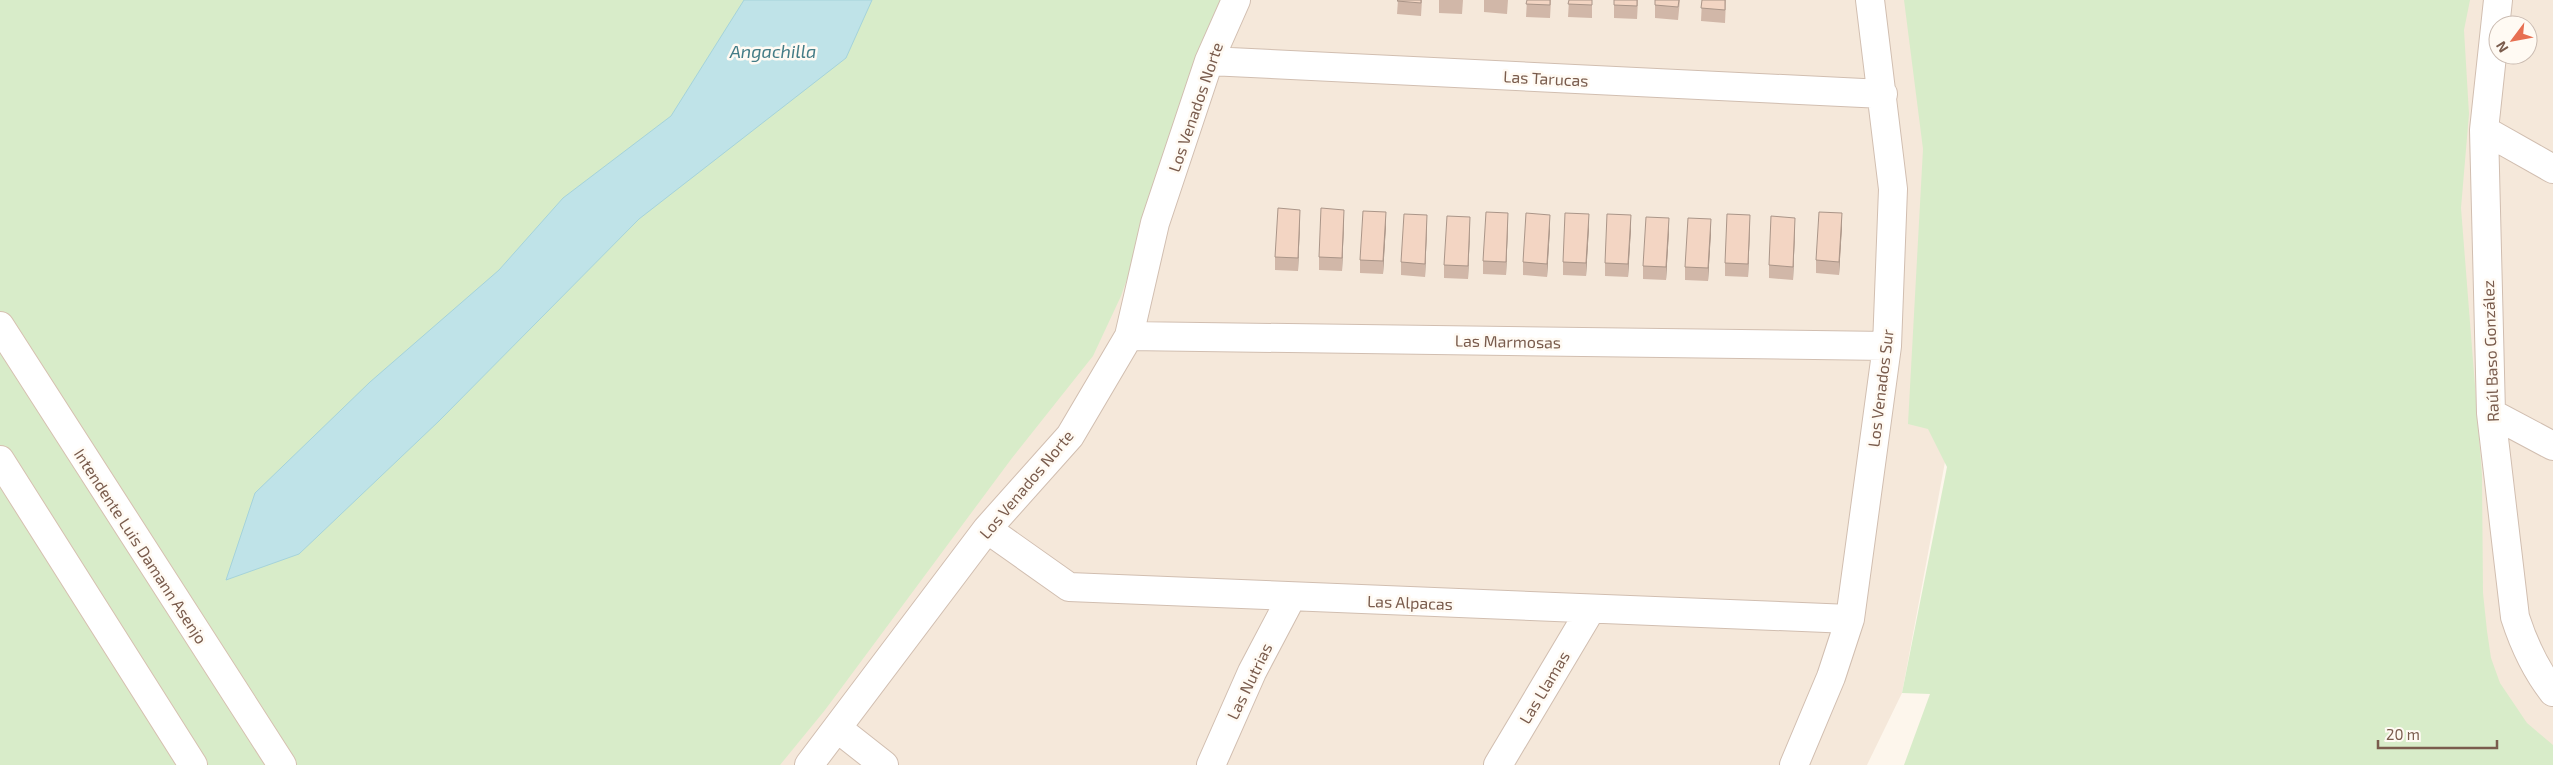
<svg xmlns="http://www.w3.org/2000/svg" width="2553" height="765" font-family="'Exo 2',sans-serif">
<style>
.residential{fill:#f5e8da;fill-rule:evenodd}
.green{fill:#d8ecc9}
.water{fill:#bfe3e8;stroke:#a5d3da}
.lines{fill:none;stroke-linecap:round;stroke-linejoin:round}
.street-casing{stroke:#d1beb0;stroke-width:30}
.secondary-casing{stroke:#d6c0b0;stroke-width:30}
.street{stroke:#fff;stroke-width:28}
.secondary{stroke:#fff;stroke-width:28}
.wall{fill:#d1b7a8}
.shaded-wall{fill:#aa9588}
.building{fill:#f3d5c3;stroke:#aa9588}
.labels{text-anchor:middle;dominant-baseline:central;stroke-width:5;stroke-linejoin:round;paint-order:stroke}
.street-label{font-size:16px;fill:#7a5c4d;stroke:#fffaf3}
.water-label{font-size:18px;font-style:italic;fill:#437c86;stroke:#fffaf3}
</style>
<rect width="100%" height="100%" fill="#fdf6ec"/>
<path class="residential" d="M1111 0H2031L1902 693 1867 765H329Z
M2406 0H2553V765H2441ZM2498 25H2528V55H2498Z"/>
<path class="green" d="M0 0H1231L1206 55 1121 296 1093 356 1012 458 825 710 780 765H0Z
M1904 0H2470L2464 30 2469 114 2461 208 2482 475 2483 593 2487 631 2491 658 2500 683 2527 723 2553 745V765H1904L1930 694 1902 693 1947 467 1928 429 1908 424 1923 149Z"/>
<path class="water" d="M744 0H872L846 58 639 219 439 421 299 554 226 580 255 493 370 382 499 270 563 198 671 116Z"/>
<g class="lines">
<g class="street-casing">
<path id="street" d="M2498 0 2484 130 2491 413 2515 617C2524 645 2535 669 2553 692
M1209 61 1883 94
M2484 130 2553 169
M1129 336 1887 346
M2491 413 2553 446
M987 529 1069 587 1850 619
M837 728 884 765
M809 765 987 529 1070 436 1129 336 1155 223 1209 61 1236 0
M1211 765 1252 672 1291 598
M1498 765 1591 609
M1794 765 1831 677 1850 619 1887 346 1893 189 1870 0"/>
</g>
<g class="secondary-casing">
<path id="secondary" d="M0 326 282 765
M0 460 193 765"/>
</g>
<use href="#street" class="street"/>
<use href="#secondary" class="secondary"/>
</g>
<path class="wall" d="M1398 0H1422L1421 16 1397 14Z
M1439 0H1463L1462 14 1439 13Z
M1484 0H1508L1507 14 1484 12Z
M1527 0H1551L1550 18 1526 17Z
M1569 0H1592V18L1568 17Z
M1614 0H1638L1637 19 1614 18Z
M1655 0H1680L1678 20 1655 18Z
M1702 0H1726L1725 23 1701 21Z
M1300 223 1298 271 1275 270V257Z
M1344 223 1342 271 1319 270V257Z
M1386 225 1383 274 1360 273V260Z
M1508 226 1506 275 1483 274V261Z
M1842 226 1839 275 1816 273V260Z
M1589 227 1586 276 1563 275V262Z
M1427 228 1425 277 1401 275V262Z
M1550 228 1547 277 1523 275V262Z
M1631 228 1628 277 1605 276V263Z
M1750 228 1748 277 1725 276V263Z
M1470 230 1468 279 1444 278V265Z
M1669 231 1666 280 1643 279V266Z
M1795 231 1793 280 1769 278V265Z
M1711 232 1708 281 1685 280V267Z"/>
<path class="shaded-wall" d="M1300 210V223L1298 271V258Z
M1344 210V223L1342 271V258Z
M1386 212V225L1383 274V261Z
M1508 213V226L1506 275V262Z
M1842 213V226L1839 275V262Z
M1589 214V227L1586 276V263Z
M1427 215V228L1425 277V264Z
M1550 215V228L1547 277V264Z
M1631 215V228L1628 277V264Z
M1750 215V228L1748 277V264Z
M1470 217V230L1468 279V266Z
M1669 218V231L1666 280V267Z
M1795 218V231L1793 280V267Z
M1711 219V232L1708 281V268Z"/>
<path class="building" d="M1398 0H1421V3L1397 1Z
M1527 0H1550V5L1526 4Z
M1569 0H1592V5L1568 4Z
M1614 0H1637V6L1614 5Z
M1655 0H1679L1678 7 1655 5Z
M1702 0H1725V10L1701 8Z
M1278 208 1300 210 1298 258 1275 257Z
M1321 208 1344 210 1342 258 1319 257Z
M1363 211 1386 212 1383 261 1360 260Z
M1486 212 1508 213 1506 262 1483 261Z
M1819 212 1842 213 1839 262 1816 260Z
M1526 213 1550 215 1547 264 1523 262Z
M1565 213 1589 214 1586 263 1563 262Z
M1404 214 1427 215 1425 264 1401 262Z
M1607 214 1631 215 1628 264 1605 263Z
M1727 214 1750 215 1748 264 1725 263Z
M1447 216 1470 217 1468 266 1444 265Z
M1771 216 1795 218 1793 267 1769 265Z
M1646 217 1669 218 1666 267 1643 266Z
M1688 218 1711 219 1708 268 1685 267Z"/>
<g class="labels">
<g class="street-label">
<text transform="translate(1546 78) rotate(3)">Las Tarucas</text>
<text transform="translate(1195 107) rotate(-71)">Los Venados Norte</text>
<text transform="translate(1508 341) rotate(1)">Las Marmosas</text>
<text transform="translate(2490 351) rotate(-92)">Raúl Baso González</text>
<text transform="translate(1880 388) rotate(-83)">Los Venados Sur</text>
<text transform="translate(1026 484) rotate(-50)">Los Venados Norte</text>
<text transform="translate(141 546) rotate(57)">Intendente Luis Damann Asenjo</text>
<text transform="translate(1410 602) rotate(2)">Las Alpacas</text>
<text transform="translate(1249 681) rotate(-64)">Las Nutrias</text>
<text transform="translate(1544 687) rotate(-59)">Las Llamas</text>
</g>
<g class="water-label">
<text x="773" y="51">Angachilla</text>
</g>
</g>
<g transform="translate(2513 40) rotate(238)"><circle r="24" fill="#fffaf3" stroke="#cabbb1"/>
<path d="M0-4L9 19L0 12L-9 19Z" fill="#e76f51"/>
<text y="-8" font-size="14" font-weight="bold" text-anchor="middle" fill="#7a5c4d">N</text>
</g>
<path d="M2378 740v8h119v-8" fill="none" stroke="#7a5c4d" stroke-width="2.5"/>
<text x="2386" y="740" font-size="15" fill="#7a5c4d" stroke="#fffaf3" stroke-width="4" paint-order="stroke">20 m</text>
</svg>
